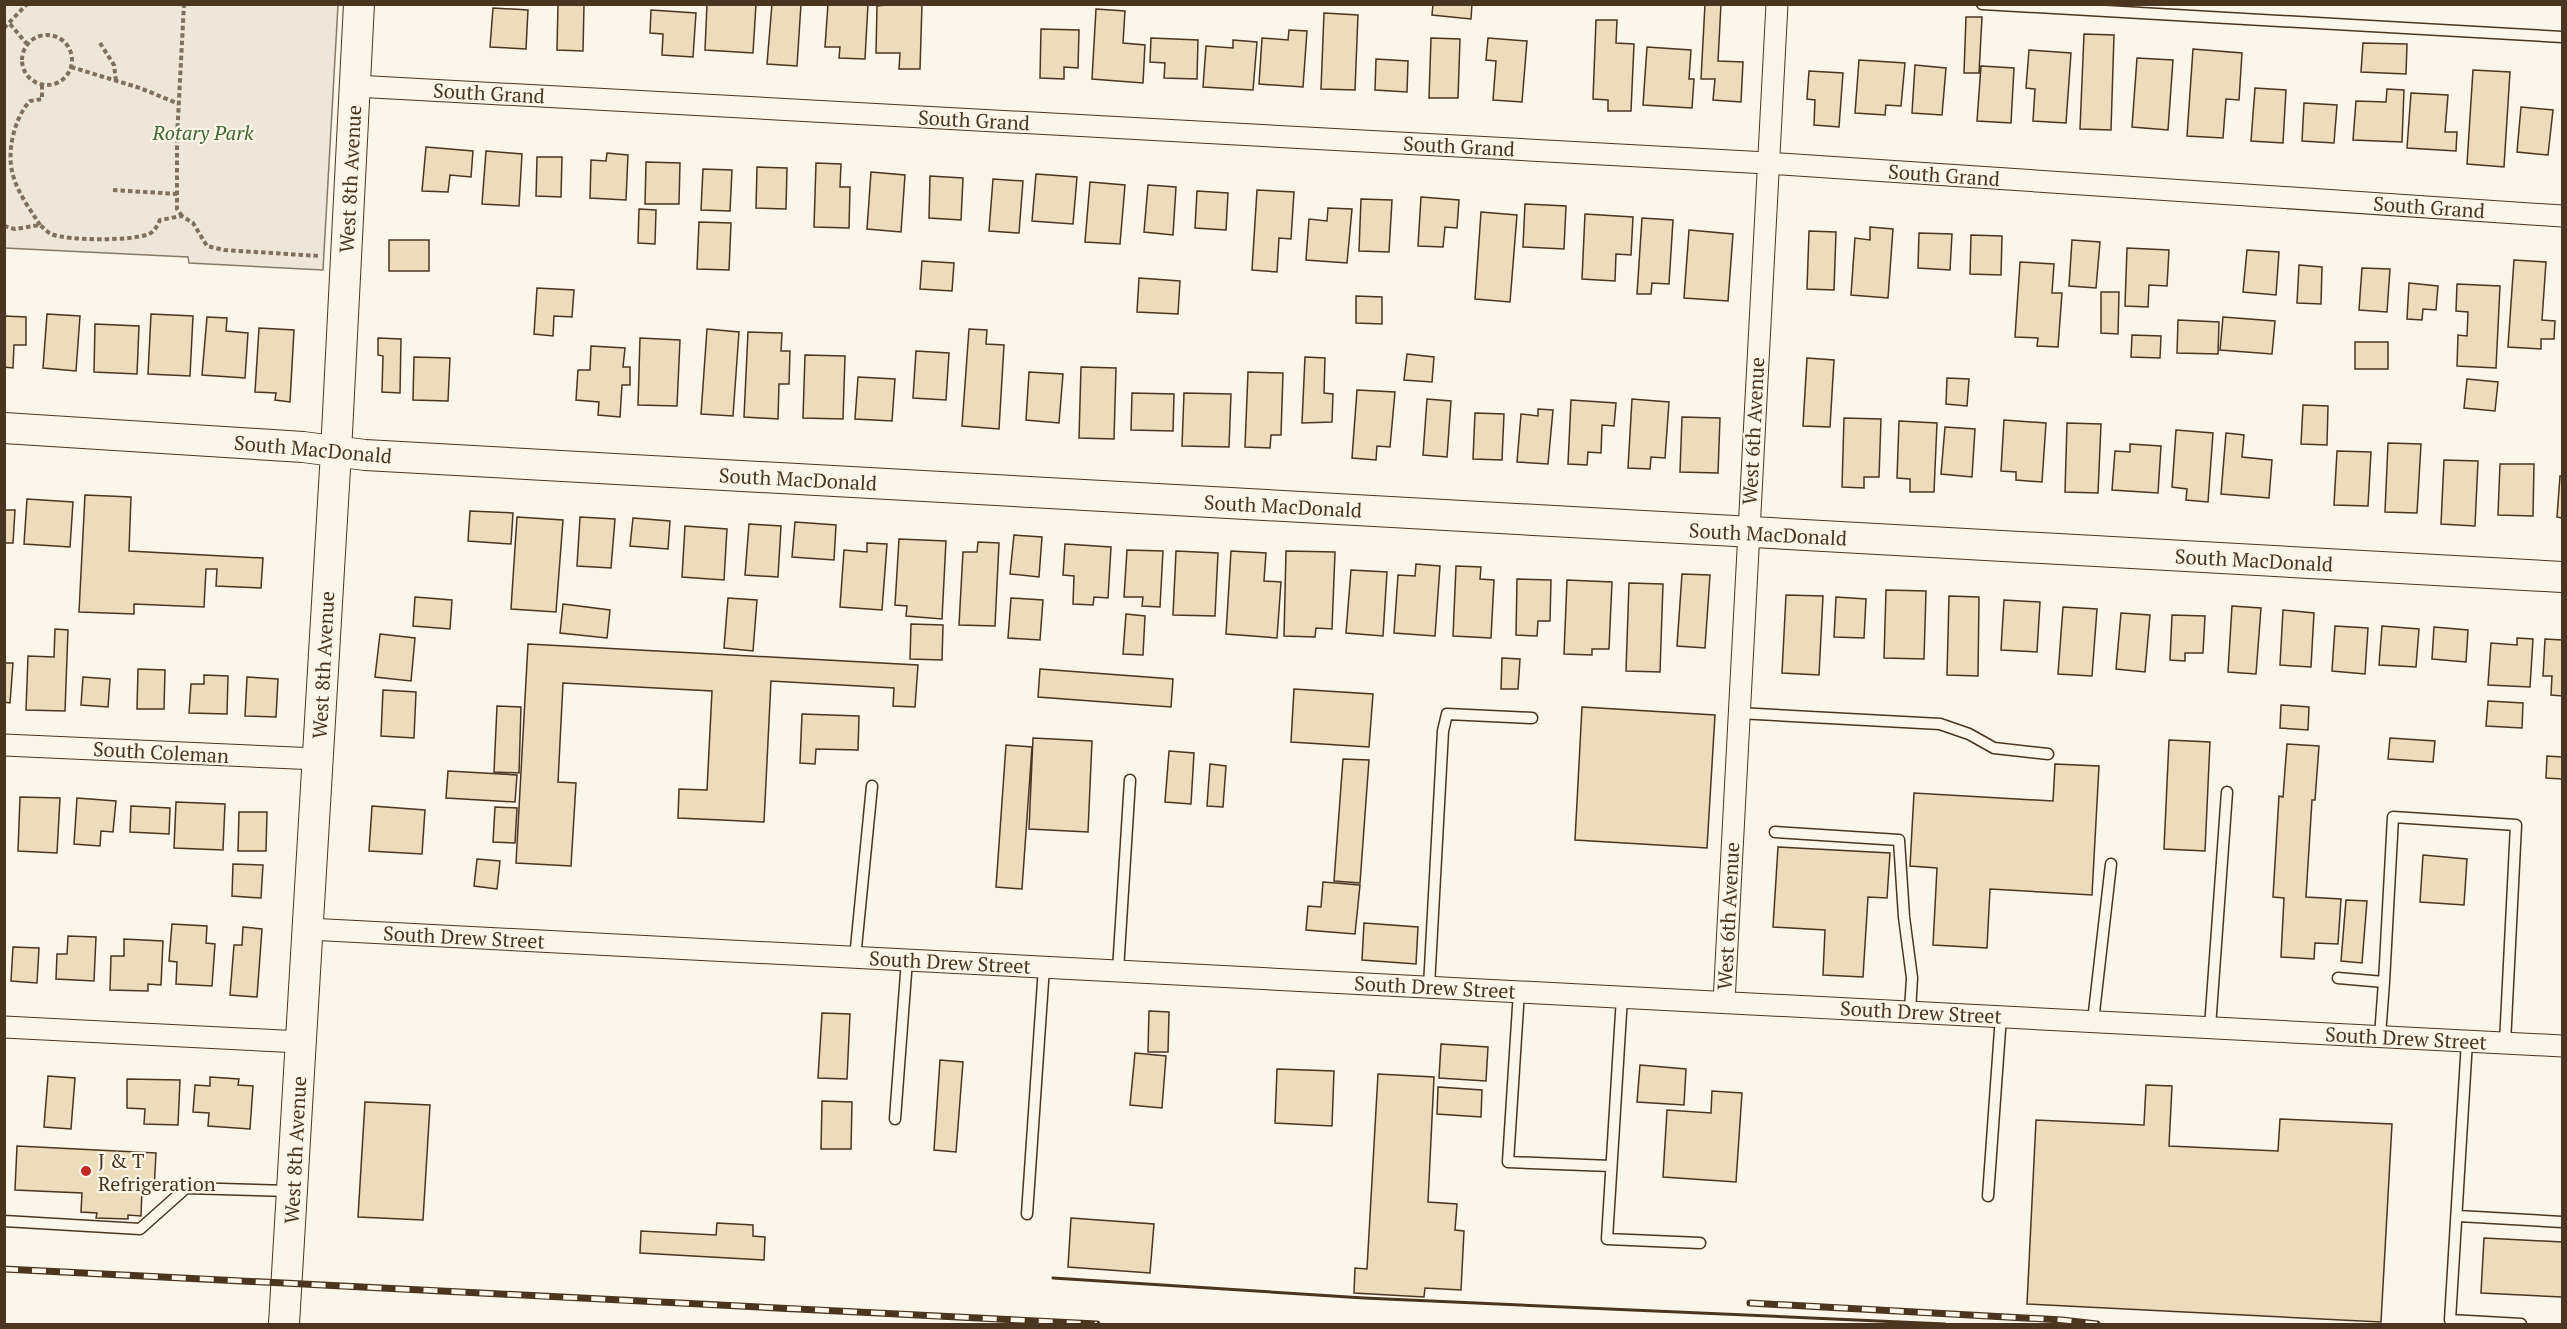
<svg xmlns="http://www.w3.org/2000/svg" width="2567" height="1329" font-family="'PT Serif',serif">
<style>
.green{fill:#ede6d9;stroke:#887966;stroke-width:1.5}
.building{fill:#ecdcbc;stroke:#4a3520;stroke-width:1.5}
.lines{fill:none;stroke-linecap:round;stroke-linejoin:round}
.lane-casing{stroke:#4a3520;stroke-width:13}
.street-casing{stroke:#4a3520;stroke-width:23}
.secondary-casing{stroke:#4a3520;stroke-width:32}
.path{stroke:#7f6f5c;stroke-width:4;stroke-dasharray:4.5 3;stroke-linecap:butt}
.lane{stroke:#fbf6e9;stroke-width:10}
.street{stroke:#fbf6e9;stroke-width:21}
.secondary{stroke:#fbf6e9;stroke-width:30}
.rail-casing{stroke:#4a3520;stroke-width:7}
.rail{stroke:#fbf6e9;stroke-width:4.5;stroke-dasharray:14;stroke-linecap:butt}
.wall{stroke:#4a3520;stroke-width:3}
.poi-dot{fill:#c62828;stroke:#fbf6e9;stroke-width:2}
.labels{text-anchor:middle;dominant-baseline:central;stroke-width:4.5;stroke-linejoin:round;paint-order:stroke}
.street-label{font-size:20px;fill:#4a3520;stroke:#fbf6e9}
.park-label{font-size:20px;font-style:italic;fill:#436837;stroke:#fbf6e9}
.poi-label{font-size:20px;fill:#4a3520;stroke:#fbf6e9;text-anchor:start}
</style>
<rect width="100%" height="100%" fill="#fbf6e9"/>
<path class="green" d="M4 5H338L323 270 189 263 188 257 5 248Z"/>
<path class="building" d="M558 4 584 5 583 51 557 50Z
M707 4H756L753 53 705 50Z
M772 4H801L797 66 767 64Z
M828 4H868L865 59 839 58 840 47H825Z
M893 4H922L920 69H899L900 53H876L877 6Z
M1433 4H1472L1471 19 1432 15Z
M1705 4H1721L1718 61 1743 62 1741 102 1713 100 1715 79H1701Z
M493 8 528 10 526 49 490 47Z
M1096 9 1125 11 1123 43 1145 45 1143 83 1092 79Z
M651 10 696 13 693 57 662 55 663 34 650 33Z
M1324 13 1358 15 1355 90 1321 89Z
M1966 17H1982L1979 73H1964Z
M1596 20H1617L1616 43 1634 44 1631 111H1608V100L1593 99Z
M1041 29 1079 30 1078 68 1064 67V79L1040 78Z
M1289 30 1307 31 1303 87 1259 84 1262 38 1288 40Z
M2084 34 2114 35 2111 130 2080 129Z
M1151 38 1198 40 1197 79 1164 78 1165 63 1150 62Z
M1431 38 1460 39 1458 98H1429Z
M1488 38 1527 41 1522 102 1493 100 1496 61 1486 60Z
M1233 40 1257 42 1253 90 1203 87 1206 46 1233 48Z
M2363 43 2407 44 2406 74 2361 72Z
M1647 47 1691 50 1689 79H1694L1692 108 1643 105Z
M2193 49 2242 53 2239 100 2226 99 2223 138 2187 136Z
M2029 50 2071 53 2066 123 2033 121 2035 89 2026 88Z
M2137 58 2173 60 2168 130 2132 127Z
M1376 59 1408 61 1407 92 1375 90Z
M1859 60 1905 63 1901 106 1886 105 1885 115 1855 113Z
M1915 65 1946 68 1942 115 1912 113Z
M1981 66 2014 68 2011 123 1977 121Z
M2473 70 2510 72 2504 167 2467 164Z
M1809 71 1843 73 1839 127 1814 125 1815 100 1807 99Z
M2255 88 2286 90 2283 143 2251 141Z
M2387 89 2404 90 2402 142 2353 140 2356 101 2386 102Z
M2411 93 2448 95 2445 132H2457L2456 151 2407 148Z
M2304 103 2337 105 2334 143 2302 141Z
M2521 107 2553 110 2548 155 2517 152Z
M426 147 473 151 471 177 450 175 448 192 422 191Z
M486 151 522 154 519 206 482 204Z
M607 153 628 155 626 200 590 198 591 160 606 161Z
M537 157H562L561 197 536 196Z
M646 162 680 163 679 204H645Z
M816 163 841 164 840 187H850L849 228 814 227Z
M757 167 787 168 786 209 756 208Z
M703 169 732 170 730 211 701 210Z
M871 172 905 175 901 232 867 229Z
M1036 174 1077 177 1073 224 1032 221Z
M930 176 963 178 961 220 929 218Z
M993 179 1023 181 1019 233 989 231Z
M1090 182 1125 185 1120 244 1085 242Z
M1148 185 1176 187 1173 235 1144 232Z
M1257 190 1294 192 1291 239 1279 238 1277 272 1252 270Z
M1197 191 1228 193 1226 230 1195 228Z
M1421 197 1459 200 1457 228 1445 227 1443 247 1418 246Z
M1361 199 1392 200 1389 252 1359 251Z
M1525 204 1566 206 1564 249 1523 247Z
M1328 208 1352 209 1347 263 1306 260 1309 219 1327 221Z
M639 209 656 210 655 244 638 243Z
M1481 212 1517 215 1510 302 1475 299Z
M1585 214 1633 217 1631 255 1616 254 1615 281 1582 279Z
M1642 218 1673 220 1669 284 1652 283 1651 294H1637Z
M699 222 731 223 729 270 697 269Z
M1870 227 1893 229 1888 298 1851 295 1855 238 1870 240Z
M1689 230 1733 234 1728 301 1684 298Z
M1809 231 1836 232 1834 290 1807 289Z
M1919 233 1952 234 1950 270 1918 268Z
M1971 235 2002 236 2001 275 1970 274Z
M389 240H429V271H389Z
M2072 240 2100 242 2096 288 2069 286Z
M2127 248 2169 250 2167 286 2149 285 2148 307 2125 306Z
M2247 250 2279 252 2276 295 2243 292Z
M2514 260 2546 262 2542 320 2555 321 2554 339H2541V349L2508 347Z
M922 261 954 263 952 291 920 289Z
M2020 262 2054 264 2052 293H2062L2058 347 2037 346 2038 338 2015 337Z
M2299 265 2322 267 2321 304 2297 303Z
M2362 268 2390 269 2387 312 2359 310Z
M1139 278 1180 281 1178 314 1137 312Z
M2409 283 2438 286 2436 310 2423 309 2422 320 2407 319Z
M2457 284 2500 286 2496 368 2457 366 2458 335 2467 336 2468 312 2456 311Z
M537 288 574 290 572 317 554 316 553 336 534 334Z
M2101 292H2119L2118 334 2101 333Z
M1356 296 1382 297V324L1356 323Z
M47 314 80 316 76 371 43 368Z
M151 314 193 316 190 376 148 374Z
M4 316 26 317V345H14L13 368 4 367Z
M207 317 227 318 226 331 248 333 245 378 202 375Z
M2223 317 2275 321 2272 354 2220 350Z
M2178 320 2219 322 2218 354 2177 353Z
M95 324 139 326 137 374 94 372Z
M259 328 294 330 290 402 275 400 276 393 255 392Z
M707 329 739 332 733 416 701 414Z
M969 329 987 330 986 344 1004 345 999 429 962 426Z
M748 332 782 333 781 351H790L789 384H779L778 419 744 417Z
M2132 335 2161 336 2160 358 2131 357Z
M378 338 401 339 400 393 382 392 383 356 378 355Z
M640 338 680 340 677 406 638 405Z
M2355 342H2388V369H2355Z
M591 346 625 348 623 367H630V385H622L620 417 598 415 599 402 576 400 578 370H590Z
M916 351 949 353 946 400 913 398Z
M1407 354 1434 357 1432 382 1404 380Z
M805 355 845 356 843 419 803 418Z
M414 357 450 358 448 401 413 400Z
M1305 357 1325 358 1324 393 1333 394 1332 422 1302 423Z
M1807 358 1834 360 1830 427 1803 426Z
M1081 367 1116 368 1114 439 1079 438Z
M1029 372 1063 374 1059 423 1026 420Z
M1248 372 1283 373 1281 435H1271L1270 448 1245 447Z
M858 377 895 379 892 421 855 419Z
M1947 378 1969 379 1967 406 1946 404Z
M2467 379 2498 382 2495 411 2464 408Z
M1357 390 1395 392 1390 447 1377 446 1376 460 1352 458Z
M1132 393 1174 394 1173 431 1131 430Z
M1184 393 1231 394 1229 447 1182 446Z
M1427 399 1451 401 1447 457 1423 455Z
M1632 399 1669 402 1665 458 1651 457 1650 469 1628 468Z
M1571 400 1616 403 1614 426 1602 425 1601 453 1588 452 1587 465 1568 464Z
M2303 405 2328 406 2327 445 2301 444Z
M1538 409 1553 410 1548 464 1517 462 1521 414 1538 416Z
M1475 413 1504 414 1502 460 1473 459Z
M1682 417 1720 418 1718 473 1680 472Z
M1844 418 1881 419 1879 477H1864V488L1842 487Z
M2004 420 2046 423 2042 482 2016 480V472L2001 471Z
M1899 421 1937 423 1934 492H1910V479L1897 478Z
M2067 423 2101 424 2098 493 2065 492Z
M1945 427 1975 429 1972 477 1941 474Z
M2176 430 2213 433 2208 502 2186 500 2187 489 2172 487Z
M2226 433 2244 435 2242 457 2272 460 2269 498 2221 494Z
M2388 443 2421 444 2417 513 2385 512Z
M2130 444 2161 446 2158 493 2112 490 2115 451 2130 452Z
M2337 451 2371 452 2368 506 2334 505Z
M2444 460 2478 461 2475 526 2441 524Z
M2500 464H2534L2533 516 2498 515Z
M2560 476H2562V518L2557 517Z
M85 495 131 497 129 551 263 558 261 588 216 586 217 569H206L204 607 134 604V614L79 612Z
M4 496 5 510H15L13 543H4Z
M27 499 73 502 70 547 24 544Z
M470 511 513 513 511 544 468 541Z
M517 517 563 520 556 612 511 609Z
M580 517 615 519 611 568 577 566Z
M633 518 670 521 668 549 630 546Z
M795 522 836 525 834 560 792 557Z
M749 524 781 526 778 577 745 575Z
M685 526 727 529 724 580 682 577Z
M1014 535 1042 537 1039 577 1010 574Z
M899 539 946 541 942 619 906 616 907 606 895 605Z
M978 542 999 543 995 626 959 625 963 552H977Z
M867 543 887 544 882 610 840 607 844 550 867 552Z
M1065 544 1111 547 1108 598 1094 597 1093 605 1073 604 1074 576 1063 575Z
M1127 550 1163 551 1160 607 1142 606 1143 597H1124Z
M1176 551 1218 553 1215 616 1173 615Z
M1231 551 1266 553 1264 581 1281 582 1277 638 1226 634Z
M1286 551 1335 552 1332 629 1316 628 1315 637 1284 636Z
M1416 564 1440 566 1435 636 1394 633 1398 575 1415 576Z
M1456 566 1481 567 1480 579 1494 580 1491 638 1453 636Z
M1351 570 1387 572 1383 636 1346 633Z
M1682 574 1710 575 1705 648 1677 646Z
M1517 579 1551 580 1550 621H1538L1537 636 1516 635Z
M1567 580 1612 582 1609 649H1592V655L1564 654Z
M1629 583 1663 584 1660 672 1626 671Z
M1886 590 1926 591 1924 659 1884 658Z
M1786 595 1823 596 1819 675 1782 673Z
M1949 596 1979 597 1978 676 1947 675Z
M415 597 452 600 450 629 413 626Z
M1836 597 1866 599 1864 638 1834 637Z
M728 598 757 600 753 651 724 648Z
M1011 598 1043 600 1040 640 1008 638Z
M2004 600 2040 602 2037 652 2001 650Z
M563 604 610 610 607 638 560 633Z
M2232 606 2261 608 2256 674 2228 672Z
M2063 607 2097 609 2092 676 2058 674Z
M2283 610 2314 613 2311 667 2280 665Z
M2121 613 2150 615 2145 672 2116 669Z
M1126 614 1145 616 1143 655 1123 654Z
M2172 615 2205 616 2203 653H2185V661L2170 660Z
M911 624 943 625 942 660 910 659Z
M2335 626 2368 628 2365 674 2332 671Z
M2382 626 2419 629 2416 667 2379 665Z
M2434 627 2468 630 2466 662 2432 659Z
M55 629 68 630 65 711 26 710 28 656 54 657Z
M380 634 415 638 411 681 375 677Z
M2517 638 2533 639 2530 687 2488 685 2491 643 2517 645Z
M2545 639 2562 640V696L2551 695 2552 676H2543Z
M528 644 918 665 915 707 893 706 894 688 771 681 764 822 678 818 679 789 707 790 712 691 563 683 558 782 576 783 571 866 516 863Z
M1502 658 1520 659 1518 689H1501Z
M4 663H13L10 703 4 702Z
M138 669 165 670 164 709H137Z
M1040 669 1173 679 1171 707 1038 697Z
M204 675 228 676 227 714 189 713 191 684H204Z
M83 677 110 679 108 707 81 705Z
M247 677 278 679 276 717 245 716Z
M1294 689 1373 694 1369 747 1291 742Z
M383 690 416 692 414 738 381 736Z
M2488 701 2523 703 2522 728 2486 726Z
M2281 705 2309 707 2308 730 2280 728Z
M497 706 521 707 519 773 494 772Z
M1582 707 1715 715 1707 848 1575 840Z
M802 714 859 716 858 750 816 749 815 764 800 763Z
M1033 738 1092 741 1088 832 1029 829Z
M2390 738 2435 741 2433 762 2388 759Z
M2169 740 2210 742 2205 851 2164 849Z
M2287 744 2319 746 2315 800H2312L2306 897 2341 899 2338 944 2315 943 2314 959 2281 957 2284 898 2273 897 2279 796 2283 797Z
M1006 745 1032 747 1022 889 996 887Z
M1169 751 1194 753 1191 804 1165 802Z
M2547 756 2562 757V779L2546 778Z
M1343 759 1369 760 1360 883 1334 881Z
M1210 764 1226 766 1223 807 1207 806Z
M2055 764 2099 766 2092 895 1990 889 1987 948 1933 945 1937 868 1910 866 1914 793 2053 801Z
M448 771 517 775 515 802 446 798Z
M20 797 60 798 57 853 18 851Z
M77 798 116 801 113 832 101 831 100 846 74 844Z
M176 802 225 804 223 850 174 848Z
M131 806 170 808 169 834 130 832Z
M372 806 425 810 422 854 369 851Z
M495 807 517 808 515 843 493 842Z
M239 812H267L266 851H238Z
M1778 847 1890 853 1887 898 1868 897 1863 977 1823 975 1825 930 1773 927Z
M2423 855 2467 859 2464 905 2420 902Z
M477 859 500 861 497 889 474 886Z
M233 864 263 865 261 898 232 896Z
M1323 882 1360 885 1355 934 1306 930 1308 906 1321 907Z
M2346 900 2367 901 2362 963 2341 961Z
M1364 923 1418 927 1416 964 1362 960Z
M172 924 207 926 206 943 215 944 212 986 176 984 177 962 169 961Z
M243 927 262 929 257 997 230 995 234 945H242Z
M68 936 96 937 94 981 56 979 57 954H67Z
M124 939 163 941 161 985 148 984V991L110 990 111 956H124Z
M13 947 39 948 37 983 11 981Z
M1149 1011 1169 1012 1168 1052H1148Z
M822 1013 850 1014 847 1079 818 1078Z
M1441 1044 1488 1047 1486 1081 1439 1078Z
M1135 1053 1166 1056 1162 1108 1130 1105Z
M940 1060 963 1062 956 1152 934 1150Z
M1640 1065 1686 1069 1684 1105 1637 1102Z
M1277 1069 1334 1071 1332 1126 1275 1123Z
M1378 1074 1434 1077 1428 1202 1457 1204 1455 1230 1464 1231 1461 1290 1425 1288 1424 1297 1354 1293 1355 1268 1367 1269Z
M48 1076 75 1078 71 1129 44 1127Z
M210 1077 239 1079 238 1085 253 1086 250 1129 208 1126 209 1113 193 1112 195 1085 210 1086Z
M127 1079 180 1080 178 1125 144 1124 145 1109 127 1108Z
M2146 1085 2172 1086 2169 1146 2278 1151 2280 1119 2392 1124 2381 1322 2027 1304 2036 1120 2144 1125Z
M1438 1087 1482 1090 1481 1117 1437 1114Z
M1712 1091 1742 1093 1736 1182 1663 1177 1667 1110 1711 1113Z
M822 1101 852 1102 851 1149H821Z
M365 1102 430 1105 423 1220 358 1217Z
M17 1146 156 1153 154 1190 142 1189 141 1216 128 1215V1219L96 1218 97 1213 81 1212 82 1193 15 1190Z
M1071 1218 1154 1224 1150 1273 1068 1267Z
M717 1223 753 1225V1236L765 1237 764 1260 640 1253 641 1231 716 1235Z
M2484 1238 2562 1242V1297L2481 1293Z"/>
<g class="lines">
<g class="lane-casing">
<path id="lane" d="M1982 4 2562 37
M1738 713 1940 724 1969 734 1994 748 2048 754
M1775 832 1899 840 1904 917 1912 978 1910 1011
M855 958 872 786
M1118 970 1130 780
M2338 978 2384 982 2380 1036
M2384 982 2393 817 2516 825 2505 1043
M1429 986 1443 731 1447 714 1532 718
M1519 991 1508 1162 1611 1166
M1622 997 1607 1239 1700 1243
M2093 1021 2111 864
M2210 1027 2227 792
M2467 1041 2450 1320 2521 1324
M895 1119 907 960
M1988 1196 2001 1016
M1027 1214 1044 967
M2458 1216 2562 1222
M4 1221 140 1229 186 1188 289 1191"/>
</g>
<g class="street-casing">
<path id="street" d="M355 86 1767 163 2562 216
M4 745 318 759
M308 929 2562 1046
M1724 1002 1777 4
M4 1027 301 1042"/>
</g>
<g class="secondary-casing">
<path id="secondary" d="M4 428 303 447 365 455 2562 577
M284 1324 336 452 359 4"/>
</g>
<path class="path" d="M10 24 27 44
M4 28 27 4
M22 60a25 25 0 1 1 50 0a25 25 0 1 1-50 0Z
M100 43 114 65 116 81
M71 67 140 88 179 104
M113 190 177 194
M182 216 177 209V138L184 4
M40 225C30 209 16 191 12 171 7 149 15 117 30 101L42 99V86
M4 226 15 229 40 225C44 228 47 232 51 234 68 241 133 241 149 234 155 231 157 226 160 220L182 216 193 223 207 246 224 250 320 256"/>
<use href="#lane" class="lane"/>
<use href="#street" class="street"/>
<use href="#secondary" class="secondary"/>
<g class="rail-casing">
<path id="rail" d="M4 1269 1097 1324
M1750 1303 2062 1320 2097 1324"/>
</g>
<use href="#rail" class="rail"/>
<path class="wall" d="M1053 1278 1364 1298 1945 1324"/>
</g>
<circle class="poi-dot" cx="86" cy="1171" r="6"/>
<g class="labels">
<g class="street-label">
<text transform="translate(489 93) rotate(3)">South Grand</text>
<text transform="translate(974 120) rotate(3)">South Grand</text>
<text transform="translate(1459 146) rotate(3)">South Grand</text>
<text transform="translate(1944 175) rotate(4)">South Grand</text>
<text transform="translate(350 179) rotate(-87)">West 8th Avenue</text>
<text transform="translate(2429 207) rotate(4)">South Grand</text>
<text transform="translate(1753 431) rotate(-87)">West 6th Avenue</text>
<text transform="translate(313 449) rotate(5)">South MacDonald</text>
<text transform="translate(798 479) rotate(3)">South MacDonald</text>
<text transform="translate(1283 506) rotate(3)">South MacDonald</text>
<text transform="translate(1768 534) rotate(3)">South MacDonald</text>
<text transform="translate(2254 560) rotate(3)">South MacDonald</text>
<text transform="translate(323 665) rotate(-87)">West 8th Avenue</text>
<text transform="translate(161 752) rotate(3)">South Coleman</text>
<text transform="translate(1728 916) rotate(-87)">West 6th Avenue</text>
<text transform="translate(464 937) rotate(3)">South Drew Street</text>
<text transform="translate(950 962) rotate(3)">South Drew Street</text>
<text transform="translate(1435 987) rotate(3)">South Drew Street</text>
<text transform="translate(1921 1012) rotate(3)">South Drew Street</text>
<text transform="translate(2406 1038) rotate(3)">South Drew Street</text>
<text transform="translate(295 1150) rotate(-87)">West 8th Avenue</text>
</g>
<g class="park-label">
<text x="203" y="132">Rotary Park</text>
</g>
<g class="poi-label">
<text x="98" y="1160">J &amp; T<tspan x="98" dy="23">Refrigeration</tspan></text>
</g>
</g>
<rect width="2567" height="1329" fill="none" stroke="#4a3520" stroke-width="12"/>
</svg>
